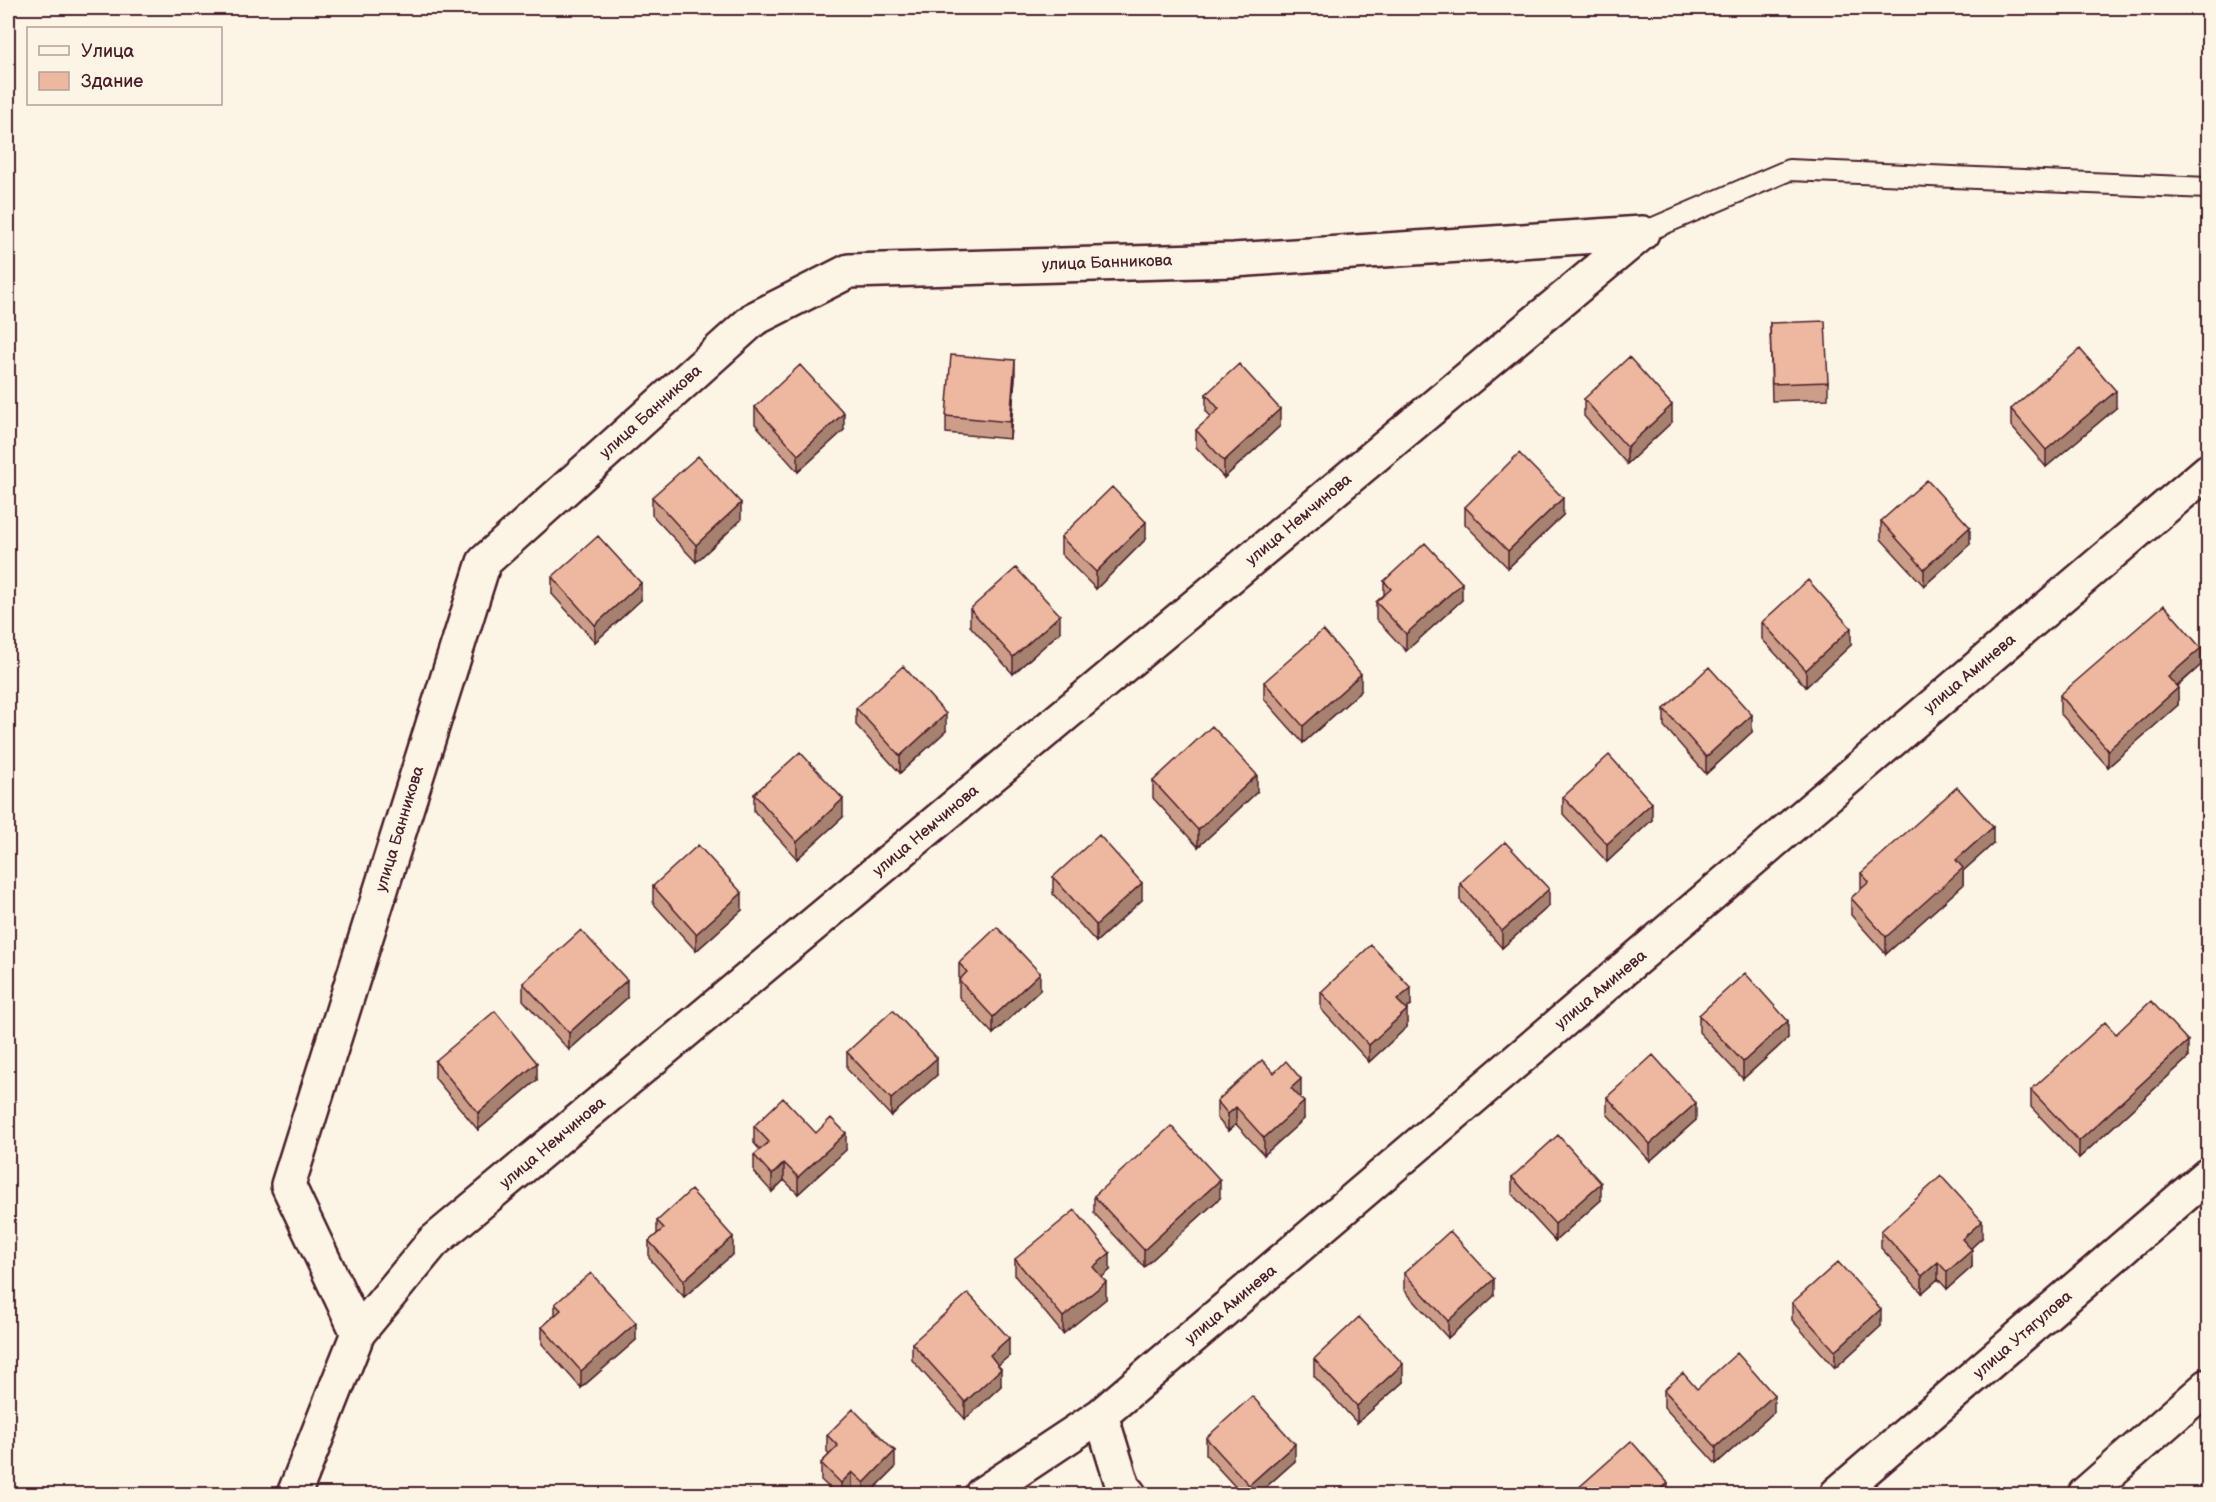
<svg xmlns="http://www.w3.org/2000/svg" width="2216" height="1502" font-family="'Balsamiq Sans',sans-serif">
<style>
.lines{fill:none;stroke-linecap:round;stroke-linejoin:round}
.service-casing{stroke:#4a1f2b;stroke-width:24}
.minor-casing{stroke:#4a1f2b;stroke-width:38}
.secondary-casing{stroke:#4a1f2b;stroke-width:38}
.service{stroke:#fcf5e5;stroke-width:20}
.minor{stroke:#fcf5e5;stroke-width:33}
.secondary{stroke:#fcf5e5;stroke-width:33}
.wall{fill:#cc9e89;stroke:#4a1f2b;stroke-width:1.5}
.shaded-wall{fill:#a6816f;stroke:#4a1f2b;stroke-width:1.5}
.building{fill:#edb89f;stroke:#4a1f2b;stroke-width:1.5}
.labels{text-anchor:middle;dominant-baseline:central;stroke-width:4.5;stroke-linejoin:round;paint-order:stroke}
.street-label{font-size:16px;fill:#4a1f2b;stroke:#fcf5e5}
</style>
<rect width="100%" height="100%" fill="#fcf5e5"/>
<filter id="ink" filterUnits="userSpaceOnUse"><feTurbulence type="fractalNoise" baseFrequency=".0167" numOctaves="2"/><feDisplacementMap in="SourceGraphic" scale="12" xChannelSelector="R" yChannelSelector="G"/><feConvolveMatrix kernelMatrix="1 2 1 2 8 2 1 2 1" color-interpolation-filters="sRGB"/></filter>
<g filter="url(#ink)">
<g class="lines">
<g class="service-casing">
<path id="service" d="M1642 233 1789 170 2208 188"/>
</g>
<g class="minor-casing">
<path id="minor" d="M358 1333 288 1185 484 562 754 319 849 271 1234 260 1642 233
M1101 1415 1123 1487 1129 1494
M294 1494 358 1333 433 1242 1642 233
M982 1494 1101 1415 2208 471
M1837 1494 2208 1175"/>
</g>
<g class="secondary-casing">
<path id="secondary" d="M2085 1494 2208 1386"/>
</g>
<use href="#service" class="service"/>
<use href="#minor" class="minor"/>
<use href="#secondary" class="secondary"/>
</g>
<path class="wall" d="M1770 323 1828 382V399L1772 401Z
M1015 377 1010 439 946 433V416Z
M1206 394 1280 426 1224 478 1196 447V430L1211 417 1206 411Z
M1584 399 1672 422 1627 464 1584 416Z
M755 407 844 430 798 472 755 424Z
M2116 408 2046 467 2011 426V409Z
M652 497 741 520 696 562 652 515Z
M1465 507 1563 515 1508 568 1465 524Z
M1881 521 1970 544 1924 586 1881 539Z
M1061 537 1146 539 1096 589 1061 554Z
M552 577 641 600 595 642 552 594Z
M1384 581 1462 600 1406 651 1376 619V602L1384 595Z
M970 609 1060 632 1013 674 970 626Z
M1762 622 1851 645 1806 687 1762 639Z
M2201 665 2177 687 2178 705 2108 767 2060 713V695Z
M1264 682 1361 691 1303 743 1264 699Z
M856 708 946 731 900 773 856 725Z
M1664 709 1752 732 1706 774 1664 726Z
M1153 781 1257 792 1198 847 1153 798Z
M754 794 843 817 797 859 754 811Z
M1563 797 1652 820 1607 862 1563 814Z
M1993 844 1963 871V885L1886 954 1851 915V898L1861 889V873Z
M1053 877 1142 900 1096 942 1053 894Z
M1460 883 1549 906 1502 948 1460 900Z
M653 886 742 910 696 951 653 903Z
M2208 946V968L2206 965V948Z
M959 963 1040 990 993 1034 959 997Z
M523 983 627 998 569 1050 523 1000Z
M1321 992 1411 1005 1406 1010 1407 1027 1369 1062 1321 1009Z
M1699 1015 1788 1038 1743 1079 1699 1032Z
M2116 1034 2188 1058 2079 1158 2031 1107V1090Z
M847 1052 937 1075 891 1116 847 1069Z
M435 1061 537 1080 478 1130 435 1078Z
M1274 1073 1301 1096 1300 1097 1304 1119 1264 1155 1236 1124 1228 1131 1217 1118V1101Z
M1607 1097 1696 1120 1650 1161 1607 1114Z
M754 1126 816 1133 846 1150 798 1194 784 1180 772 1192 754 1172V1155L760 1150 754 1143Z
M1512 1177 1601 1200 1555 1241 1512 1194Z
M1094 1196 1220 1198 1144 1267 1094 1213Z
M657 1221 733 1254 684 1297 649 1258V1241L657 1234Z
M1881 1231 1982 1238 1971 1248 1972 1267 1947 1289 1938 1279 1922 1293 1881 1248Z
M1015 1259 1110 1270 1102 1277 1106 1299 1063 1334 1015 1276Z
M1404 1273 1494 1296 1448 1338 1404 1290Z
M1792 1303 1881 1326 1835 1368 1792 1320Z
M555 1304 636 1340 581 1388 542 1344V1327L555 1315Z
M912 1343 1009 1356 998 1365 1001 1386 965 1419 912 1360Z
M1314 1359 1403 1382 1357 1423 1314 1376Z
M1697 1389 1774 1412 1716 1464 1664 1407V1390Z
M827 1435 895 1468 869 1494H859L852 1489 847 1494H836L821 1480V1463L829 1455 827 1452Z
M1206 1438 1295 1461 1258 1494H1242L1206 1455Z"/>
<path class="shaded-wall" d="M1015 360V377L1010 439V422Z
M2116 391V408L2046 467V450Z
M1672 405V422L1627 464V447Z
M1280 409V426L1224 478V461Z
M844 413V430L798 472V455Z
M1563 498V515L1508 568V551Z
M741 503V520L696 562V545Z
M1146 522V539L1096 589V572Z
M1970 527V544L1924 586V569Z
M641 583V600L595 642V625Z
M1462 583V600L1406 651V634Z
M1060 615V632L1013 674V657Z
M1851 628V645L1806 687V670Z
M2201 648V665L2168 694V677Z
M1361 674V691L1303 743V726Z
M2178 688V705L2108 767V750Z
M946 714V731L900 773V756Z
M1752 715V732L1706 774V757Z
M1257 775V792L1198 847V830Z
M843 799V817L797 859V842Z
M1652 803V820L1607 862V844Z
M1993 827V844L1963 871V885L1886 954V937L1956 860Z
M1142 883V900L1096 942V925Z
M1549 889V906L1502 948V931Z
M742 893V910L696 951V934Z
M1040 973V990L993 1034V1017Z
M627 980V998L569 1050V1033Z
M1411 988V1005L1397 1018V1000Z
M1407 1010V1027L1369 1062V1045Z
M1788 1021V1038L1743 1079V1062Z
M2188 1041V1058L2079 1158V1141Z
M937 1058V1075L891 1116V1099Z
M537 1063V1080L478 1130V1113Z
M1301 1079V1096L1291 1105V1088Z
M1304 1102V1119L1264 1155V1138Z
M1696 1103V1120L1650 1161V1144Z
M1236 1107V1124L1228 1131V1114Z
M846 1133V1150L798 1194V1177Z
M784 1163V1180L772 1192V1175Z
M1220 1180V1198L1144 1267V1250Z
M1601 1183V1200L1555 1241V1224Z
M1982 1221V1238L1962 1256V1239Z
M733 1237V1254L684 1297V1280Z
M1972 1250V1267L1947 1289V1272Z
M1110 1253V1270L1093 1285V1267Z
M1938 1262V1279L1922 1293V1276Z
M1494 1279V1296L1448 1338V1321Z
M1106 1282V1299L1063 1334V1317Z
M1881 1309V1326L1835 1368V1351Z
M636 1323V1340L581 1388V1371Z
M1009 1338V1356L990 1372V1355Z
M1403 1364V1382L1357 1423V1406Z
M1001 1369V1386L965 1419V1402Z
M1774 1395V1412L1716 1464V1447Z
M1295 1444V1461L1258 1494H1249V1485Z
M895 1451V1468L869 1494H864V1483Z
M852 1472V1489L847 1494H841V1483Z
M1668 1483V1494H1655Z"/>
<path class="building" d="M1825 321 1828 382 1772 384 1770 323Z
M2080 349 2116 391 2046 450 2011 409Z
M951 355 1015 360 1010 422 946 416Z
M1629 357 1672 405 1627 447 1584 399Z
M1239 364 1280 409 1224 461 1196 430 1219 409 1206 394Z
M800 365 844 413 798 455 755 407Z
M1519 453 1563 498 1508 551 1465 507Z
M698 456 741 503 696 545 652 497Z
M1927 480 1970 527 1924 569 1881 521Z
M1112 487 1146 522 1096 572 1061 537Z
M598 536 641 583 595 625 552 577Z
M1425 543 1462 583 1406 634 1376 602 1391 589 1384 581Z
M1016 568 1060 615 1013 657 970 609Z
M1808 580 1851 628 1806 670 1762 622Z
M2164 605 2201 648 2168 677 2178 688 2108 750 2060 695Z
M1323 630 1361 674 1303 726 1264 682Z
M903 666 946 714 900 756 856 708Z
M1709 667 1752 715 1706 757 1664 709Z
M1212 726 1257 775 1198 830 1153 781Z
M800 752 843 799 797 842 754 794Z
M1609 755 1652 803 1607 844 1563 797Z
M1957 787 1993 827 1956 860 1963 868 1886 937 1851 898 1869 882 1861 873Z
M1099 835 1142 883 1096 925 1053 877Z
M1505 842 1549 889 1502 931 1460 883Z
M698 845 742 893 696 934 653 886Z
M997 927 1040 973 993 1017 959 980 967 972 959 963Z
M581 930 627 980 569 1033 523 983Z
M1371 945 1411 988 1397 1000 1407 1010 1369 1045 1321 992Z
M1745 973 1788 1021 1743 1062 1699 1015Z
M2151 1001 2188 1041 2079 1141 2031 1090 2105 1022 2116 1034Z
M893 1010 937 1058 891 1099 847 1052Z
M495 1011 537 1063 478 1113 435 1061Z
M1653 1055 1696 1103 1650 1144 1607 1097Z
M1262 1060 1274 1073 1286 1061 1301 1079 1291 1088 1304 1102 1264 1138 1236 1107 1228 1114 1217 1101Z
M783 1098 816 1133 831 1118 846 1133 798 1177 784 1163 772 1175 754 1155 769 1142 754 1126Z
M1171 1126 1220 1180 1144 1250 1094 1196Z
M1558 1135 1601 1183 1555 1224 1512 1177Z
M1941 1176 1982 1221 1962 1239 1972 1250 1947 1272 1938 1262 1922 1276 1881 1231Z
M691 1190 733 1237 684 1280 649 1241 664 1228 657 1221Z
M1075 1210 1110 1253 1093 1267 1106 1282 1063 1317 1015 1259Z
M1450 1231 1494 1279 1448 1321 1404 1273Z
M1838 1262 1881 1309 1835 1351 1792 1303Z
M591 1273 636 1323 581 1371 542 1327 561 1310 555 1304Z
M968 1293 1009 1338 990 1355 1001 1369 965 1402 912 1343Z
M1359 1317 1403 1364 1357 1406 1314 1359Z
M1737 1353 1774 1395 1716 1447 1664 1390 1683 1373 1697 1389Z
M1252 1396 1295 1444 1249 1485 1206 1438Z
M853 1409 895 1451 864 1483 852 1472 841 1483 821 1463 838 1446 827 1435Z
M1631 1441 1668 1483 1655 1494H1579L1575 1491Z
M750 1490 754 1494H745Z"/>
</g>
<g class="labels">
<g class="street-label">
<text transform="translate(1107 263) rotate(-2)">улица Банникова</text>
<text transform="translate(651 412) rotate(-42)">улица Банникова</text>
<text transform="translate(1299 520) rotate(-40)">улица Немчинова</text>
<text transform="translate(1970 674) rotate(-40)">улица Аминева</text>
<text transform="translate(400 829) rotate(-73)">улица Банникова</text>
<text transform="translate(926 831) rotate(-40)">улица Немчинова</text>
<text transform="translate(1601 990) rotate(-40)">улица Аминева</text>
<text transform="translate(553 1143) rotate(-40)">улица Немчинова</text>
<text transform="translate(1231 1305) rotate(-40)">улица Аминева</text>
<text transform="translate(2023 1335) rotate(-41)">улица Утягулова</text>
</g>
</g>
<rect width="2216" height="1502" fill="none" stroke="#fcf5e5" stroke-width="30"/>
<rect x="15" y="15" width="2186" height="1472" fill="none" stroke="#4a1f2b" stroke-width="2" filter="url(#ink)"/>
<rect x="27" y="27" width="195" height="78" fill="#fcf5e5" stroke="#b59f9b" stroke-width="1.5"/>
<rect x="39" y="46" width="30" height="9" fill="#fcf5e5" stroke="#b59f9b" stroke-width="1.5"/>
<text x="81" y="57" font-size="18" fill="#4a1f2b">Улица</text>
<rect x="39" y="72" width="30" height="18" fill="#edb89f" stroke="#b59f9b" stroke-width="1.5"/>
<text x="81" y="87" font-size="18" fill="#4a1f2b">Здание</text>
</svg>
